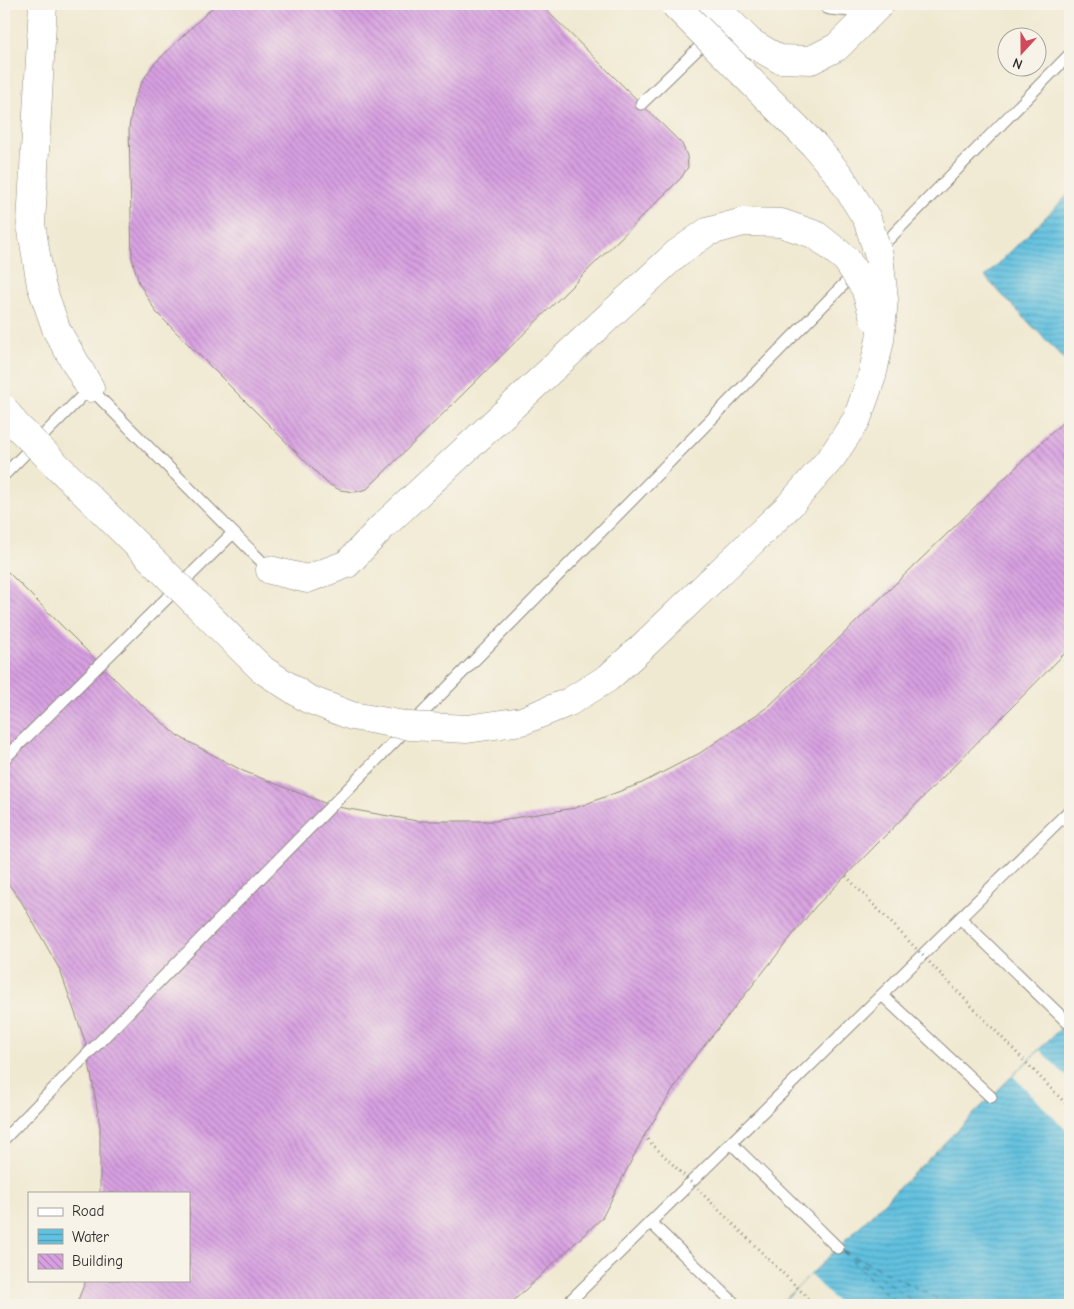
<svg xmlns="http://www.w3.org/2000/svg" width="1074" height="1309" font-family="'Comic Neue',sans-serif">
<style>
.water{fill:url(#water-rules);stroke:#467686}
.pier{fill:#f0e9d2}
.lines{fill:none;stroke-linecap:round;stroke-linejoin:round}
.ferry{stroke:#3b5861;stroke-width:1;stroke-dasharray:6 5;stroke-linecap:butt}
.building{fill:url(#building-back-hatch)}
.service-casing{stroke:#8e8a7e;stroke-width:13}
.minor-casing{stroke:#8e8a7e;stroke-width:23}
.primary-casing{stroke:#8e8a7e;stroke-width:29}
.path{stroke:#8e8a7e;stroke-width:3;stroke-dasharray:1 4;stroke-linecap:butt}
.service{stroke:#fff;stroke-width:11}
.minor{stroke:#fff;stroke-width:21}
.primary{stroke:#fff;stroke-width:28}
.primary-bridge-casing{stroke:#8e8a7e;stroke-width:29;stroke-linecap:butt}
.path-bridge{stroke:#8e8a7e;stroke-width:3;stroke-dasharray:1 4;stroke-linecap:butt}
.primary-bridge{stroke:#fff;stroke-width:28}
</style>
<defs>
<pattern id="water-rules" width="6" height="5" patternUnits="userSpaceOnUse" patternTransform="scale(1.25)"><rect width="6" height="5" fill="#61c1e0"/><path d="M0 2.5h6" fill="none" stroke="#509db6"/></pattern>
<pattern id="building-back-hatch" width="6" height="6" patternUnits="userSpaceOnUse" patternTransform="scale(1.25)"><rect width="6" height="6" fill="#d8a0e2"/><path d="M-1 5l2 2M0 0l6 6M5-1l2 2" fill="none" stroke="#af83b7"/></pattern>
</defs>
<rect width="100%" height="100%" fill="#f7f3e8"/>
<filter id="ink" filterUnits="userSpaceOnUse"><feTurbulence type="fractalNoise" baseFrequency=".02" numOctaves="2"/><feDisplacementMap in="SourceGraphic" scale="10" xChannelSelector="R" yChannelSelector="G"/><feConvolveMatrix kernelMatrix="1 2 1 2 8 2 1 2 1" color-interpolation-filters="sRGB"/></filter>
<filter id="wash" filterUnits="userSpaceOnUse"><feTurbulence type="fractalNoise" baseFrequency=".0096" numOctaves="4" result="noise"/><feDisplacementMap in="SourceGraphic" scale="20" xChannelSelector="R" yChannelSelector="G"/><feGaussianBlur stdDeviation="1.12" result="paint"/><feColorMatrix in="noise" values="0 0 0 0 0 0 0 0 0 0 0 0 0 0 0 0 0 1.4 0 .05"/><feComposite in="paint" operator="in"/></filter>
<g filter="url(#wash)">
<rect width="100%" height="100%" fill="#f0e9d2"/>
<path class="water" d="M1070 193V365L985 277Z
M1070 1019V1305H780Z"/>
<path class="pier" d="M1040 1050 1070 1080V1134L1013 1076Z
M810 1275 840 1305H787L784 1302Z"/>
<g class="lines">
<path class="ferry" d="M843 1251 919 1305
M844 1251 950 1305
M843 1252 898 1305"/>
</g>
<g id="blocks">
<path class="building" d="M216 4H540L682 144 687 156 688 167 681 178 367 489 355 492 340 490 328 484 156 312 139 283 132 259 129 128 134 99 142 82 153 65Z
M1070 415V648L815 907 688 1066 644 1136 602 1218 509 1305H76L86 1280H189V1193H100V1126L86 1044 60 970 21 901 4 878V568L134 698 178 736 243 771 332 806 417 821H495L575 808 642 783 700 753 769 706Z"/>
</g>
</g>
<g filter="url(#ink)">
<use href="#blocks" fill-opacity="0" stroke="#8e8a7e" stroke-width="1"/>
<g class="lines">
<g class="service-casing">
<path id="service" d="M641 104 709 38
M878 250 1070 54
M4 475 90 388 270 570
M4 759 233 533
M960 918 1067 1022
M882 995 991 1097
M4 1139 856 272
M731 1143 838 1248
M650 1222 736 1305
M566 1305 1070 810"/>
</g>
<g class="minor-casing">
<path id="minor" d="M830 4 851 6 857 4"/>
</g>
<g class="primary-casing">
<path id="primary" d="M43 4 31 224 41 285 57 331 90 388
M712 4 750 42 779 59 811 60 837 47 880 4
M270 570 307 579 347 564 381 528"/>
</g>
<path class="path" d="M1061 656 1070 666"/>
<use href="#service" class="service"/>
<use href="#minor" class="minor"/>
<use href="#primary" class="primary"/>
<g class="primary-bridge-casing">
<path id="primary-bridge" d="M4 409 15 424 263 670 308 699 352 716 410 726 467 729 522 721 569 702 608 678 641 648 789 506 832 457 857 419 872 376 880 340 884 299 879 256 867 219 840 176 814 145 674 4
M381 528 676 254 707 232 743 222 781 223 816 235 846 259 865 288 874 318"/>
</g>
<path class="path-bridge" d="M846 876 1070 1108
M644 1136 815 1305"/>
<use href="#primary-bridge" class="primary-bridge"/>
</g>
</g>
<rect width="1074" height="1309" fill="none" stroke="#f7f3e8" stroke-width="20"/>
<rect x="28" y="1192" width="162" height="90" fill="#f7f3e8" stroke="#a5a39c"/>
<rect x="38" y="1208" width="25" height="8" fill="#ffffff" stroke="#a5a39c"/>
<text x="72" y="1216" font-size="15" fill="#2b2b2b">Road</text>
<rect x="38" y="1229" width="25" height="15" fill="url(#water-rules)" stroke="#a5a39c"/>
<text x="72" y="1242" font-size="15" fill="#2b2b2b">Water</text>
<rect x="38" y="1254" width="25" height="15" fill="url(#building-back-hatch)" stroke="#a5a39c"/>
<text x="72" y="1266" font-size="15" fill="#2b2b2b">Building</text>
<g transform="translate(1022 52) rotate(201)"><circle r="24" fill="#f7f3e8" stroke="#a5a39c"/>
<path d="M0-4L9 19L0 12L-9 19Z" fill="#d1495b"/>
<text y="-8" font-size="14" font-weight="bold" text-anchor="middle" fill="#2b2b2b">N</text>
</g>
</svg>
